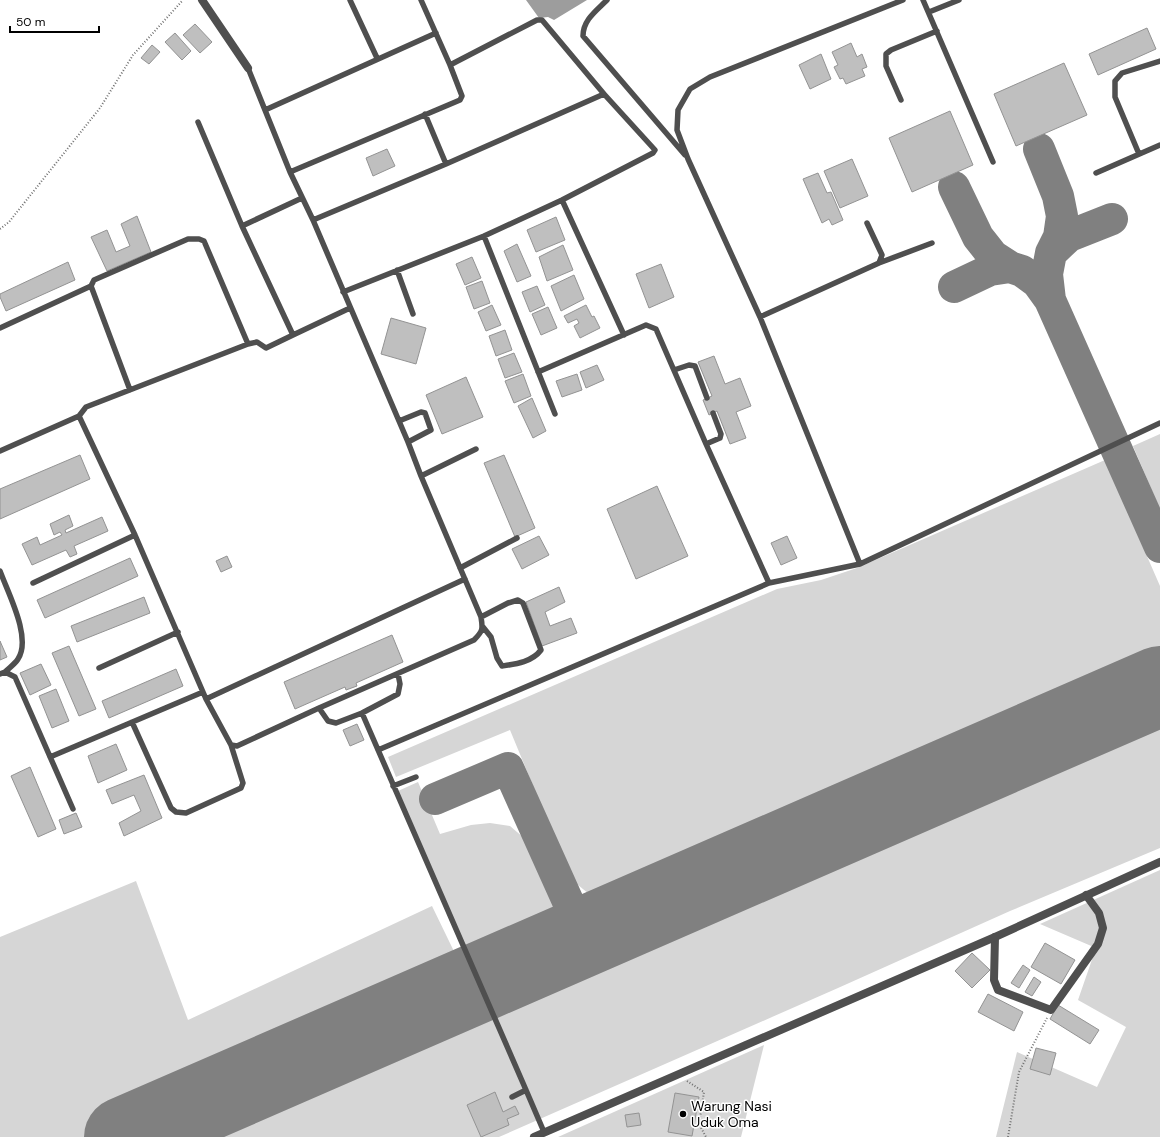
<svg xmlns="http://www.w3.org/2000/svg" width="1160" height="1137" font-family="'DM Sans',sans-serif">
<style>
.green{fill:#d6d6d6}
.water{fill:#9d9d9d}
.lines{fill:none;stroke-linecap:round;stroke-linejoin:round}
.taxiway{stroke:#808080;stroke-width:32}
.runway{stroke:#808080;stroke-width:80}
.building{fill:#bfbfbf;stroke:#939393}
.path{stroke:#717171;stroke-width:2;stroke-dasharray:1 2;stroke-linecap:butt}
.service{stroke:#4f4f4f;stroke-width:5.5}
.minor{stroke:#4f4f4f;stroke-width:8}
.tertiary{stroke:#4f4f4f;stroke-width:8}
.poi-dot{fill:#000;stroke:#fff;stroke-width:1.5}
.labels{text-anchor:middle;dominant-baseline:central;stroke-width:3;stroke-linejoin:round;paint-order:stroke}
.poi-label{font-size:14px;fill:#000;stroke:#fff;text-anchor:start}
</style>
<rect width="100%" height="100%" fill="#fff"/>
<path class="green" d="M1160 434V509L1133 446Z
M1105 460 1160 586V650L1157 655 1126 669 1106 696 622 904 603 901 589 894 572 880 510 730 396 777 388 757 777 589 821 580 857 568Z
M1160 717V848L1010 911 838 988 499 1137H164L1116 722H1148Z
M418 782 440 834 471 825 490 823 510 826 531 844 545 874 551 893 554 906 552 917 547 926 535 942 474 968 398 791Z
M1160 870V1137H996L1017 1052 1097 1087 1126 1027 1078 1000 1096 948 1040 924Z
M136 881 188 1020 432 906 464 972 88 1137H0V937Z
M764 1045 741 1137H558Z"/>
<path class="water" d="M526 0H587L554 20 548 17 539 18Z"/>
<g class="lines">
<path class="taxiway" d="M1039 149 1058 196 1062 216 1059 237 1051 253 1047 274 1050 300
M954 187 978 237 993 256 1010 267 1022 271 1037 282 1050 300 1160 547
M1051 253 1069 236 1112 219
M954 287 990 270 1010 267
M435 799 508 768 584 937"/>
<path class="runway" d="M124 1137 1160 686"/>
</g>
<path class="building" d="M195 24 212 42 200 53 183 35Z
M1147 28 1156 49 1098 75 1089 54Z
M175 33 191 51 182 60 165 42Z
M851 43 857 57 862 54 867 67 862 69 865 76 846 84 843 78 840 79 834 67 838 65 832 52Z
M152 45 160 52 149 64 141 58Z
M821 54 831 79 810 89 799 65Z
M1064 63 1087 115 1016 146 994 94Z
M950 111 973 165 912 192 889 138Z
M387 149 395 166 373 176 366 158Z
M852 159 868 196 840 208 824 171Z
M818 173 827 193 831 192 843 220 832 225 829 219 822 223 803 179Z
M137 216 151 252 107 271 91 237 107 230 116 252 130 246 121 224Z
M556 217 565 240 536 252 527 230Z
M517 244 531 276 517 282 504 251Z
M563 245 573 270 547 281 539 257Z
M472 257 481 278 465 285 456 264Z
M68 262 75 280 6 311 0 297V294Z
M661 264 674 297 649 308 636 274Z
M574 275 584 299 561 311 551 286Z
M482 281 490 303 474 309 466 287Z
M537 286 545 305 530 312 522 292Z
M492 305 501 325 486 331 478 312Z
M586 305 592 317 594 316 600 328 580 338 574 326 579 323 577 319 568 323 564 316Z
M548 307 557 328 541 335 532 314Z
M391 318 426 328 416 364 381 354Z
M505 330 512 350 496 356 489 336Z
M514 353 522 372 505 378 498 359Z
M714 356 725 384 740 378 751 406 736 412 746 438 730 444 717 411 709 415 703 400 712 396 698 362Z
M597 365 604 380 586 388 580 372Z
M523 374 531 396 514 403 505 381Z
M577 374 582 390 562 397 556 381Z
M466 377 483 417 442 434 426 395Z
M532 398 546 431 533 438 518 406Z
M80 455 90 479 0 519V489Z
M504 455 535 528 515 537 484 463Z
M657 486 688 556 636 579 607 509Z
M69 515 73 526 65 530 66 533 102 517 108 531 74 546 77 554 70 557 66 550 32 565 22 544 37 537 40 545 62 535 60 532 54 535 50 524Z
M539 536 549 555 522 569 512 549Z
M787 536 797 558 781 565 771 543Z
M227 556 232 567 221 572 216 561Z
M130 558 138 576 45 618 37 600Z
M559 587 565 602 545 612 550 626 571 618 577 633 542 646 526 602Z
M144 597 150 613 77 642 71 626Z
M392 635 403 662 356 683 357 686 346 690 345 687 295 709 284 682Z
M0 641 7 657 0 660Z
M69 646 96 709 79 716 52 653Z
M41 664 51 685 30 695 20 673Z
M176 669 183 686 109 718 102 701Z
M56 689 69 721 52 728 39 696Z
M357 724 364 740 350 746 343 730Z
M116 744 127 770 98 783 88 756Z
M30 767 56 829 38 837 11 776Z
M144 775 162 818 124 836 119 823 141 811 134 795 112 804 106 790Z
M76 813 82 827 64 834 59 820Z
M1045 943 1075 960 1061 984 1031 967Z
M972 953 990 970 972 988 955 971Z
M1023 965 1030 970 1019 988 1011 983Z
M1034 977 1041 982 1032 996 1025 992Z
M988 994 1023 1012 1014 1031 978 1012Z
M1058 1005 1099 1030 1090 1044 1050 1019Z
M1036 1048 1056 1053 1050 1075 1030 1069Z
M495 1092 503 1112 515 1106 519 1114 507 1119 509 1125 481 1137 467 1105Z
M675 1093 699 1097 692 1136 668 1132Z
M639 1113 641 1125 627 1127 625 1115Z"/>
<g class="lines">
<path class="path" d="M0 229 9 222 100 108 133 55 183 0
M687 1081 704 1092 699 1124 706 1137
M1008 1137 1019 1072 1047 1018"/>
<path class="service" d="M350 0 377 58
M607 0C596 11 583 20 583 36L685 155
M923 0 993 162
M929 12 959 0
M450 65 537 20H542L604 94
M248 68 290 172 313 220 408 442 421 476 481 617C483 629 483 631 474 640L319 708 237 746 231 745 206 699 135 535 79 416 86 407 248 344 257 342 266 348 293 335
M901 100 886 66V54L891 50 937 31
M265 110 436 33
M425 114 446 164
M198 122 242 226 293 335 350 308
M1139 154 1115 97V81L1122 73 1160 61
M290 172 460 100 462 96 450 65 421 0
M1096 173 1160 145
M562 200 624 335
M313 220 446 164 604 94 655 150 653 153 562 200 484 236 343 292
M242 226 302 198
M484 236 555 414
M879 263 932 243
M397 270 413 314
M760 317 879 263 882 255 867 223
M0 328 91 286
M674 370 689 365 695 366 707 398
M538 372 646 325 656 329 706 444 769 583
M130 390 91 286 94 280 188 239H199L204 241 248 344
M399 421 421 412 425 413 431 430 408 442
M706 444 720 438 721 434 713 413
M0 451 79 416
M421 476 476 449
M860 564 760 317 688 159 677 130 678 110 690 89 710 77 903 0
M460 568 517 538
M0 571C8 593 32 638 18 659 15 664 9 668 5 672
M33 583 135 535
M481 617 508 603 518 600 523 603 541 650C532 662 516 664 502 666L497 658 491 637 483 627
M99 668 178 632
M0 674 5 672 15 677 73 809
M206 699 465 579
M319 708 328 721 336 723 362 713 398 694 400 684 398 674
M362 713 526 1090 544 1132
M132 722 171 808 176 812 186 813 241 788 243 783 231 745
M378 750 769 583 860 564 1160 423
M50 757 203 692
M393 786 416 777
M512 1097 526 1090"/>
<path class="minor" d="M202 0 248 68
M995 937 994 980 998 990 1051 1010 1098 944 1103 928 1099 913 1086 895"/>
<path class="tertiary" d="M534 1137 995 937 1160 862"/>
</g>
<circle class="poi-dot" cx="683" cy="1114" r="4"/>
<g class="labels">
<g class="poi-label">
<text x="691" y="1106">Warung Nasi<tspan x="691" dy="16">Uduk Oma</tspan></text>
</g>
</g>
<path d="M10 26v6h89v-6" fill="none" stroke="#000000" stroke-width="2"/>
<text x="16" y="26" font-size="12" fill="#000000" stroke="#ffffff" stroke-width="3" paint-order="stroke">50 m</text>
</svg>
